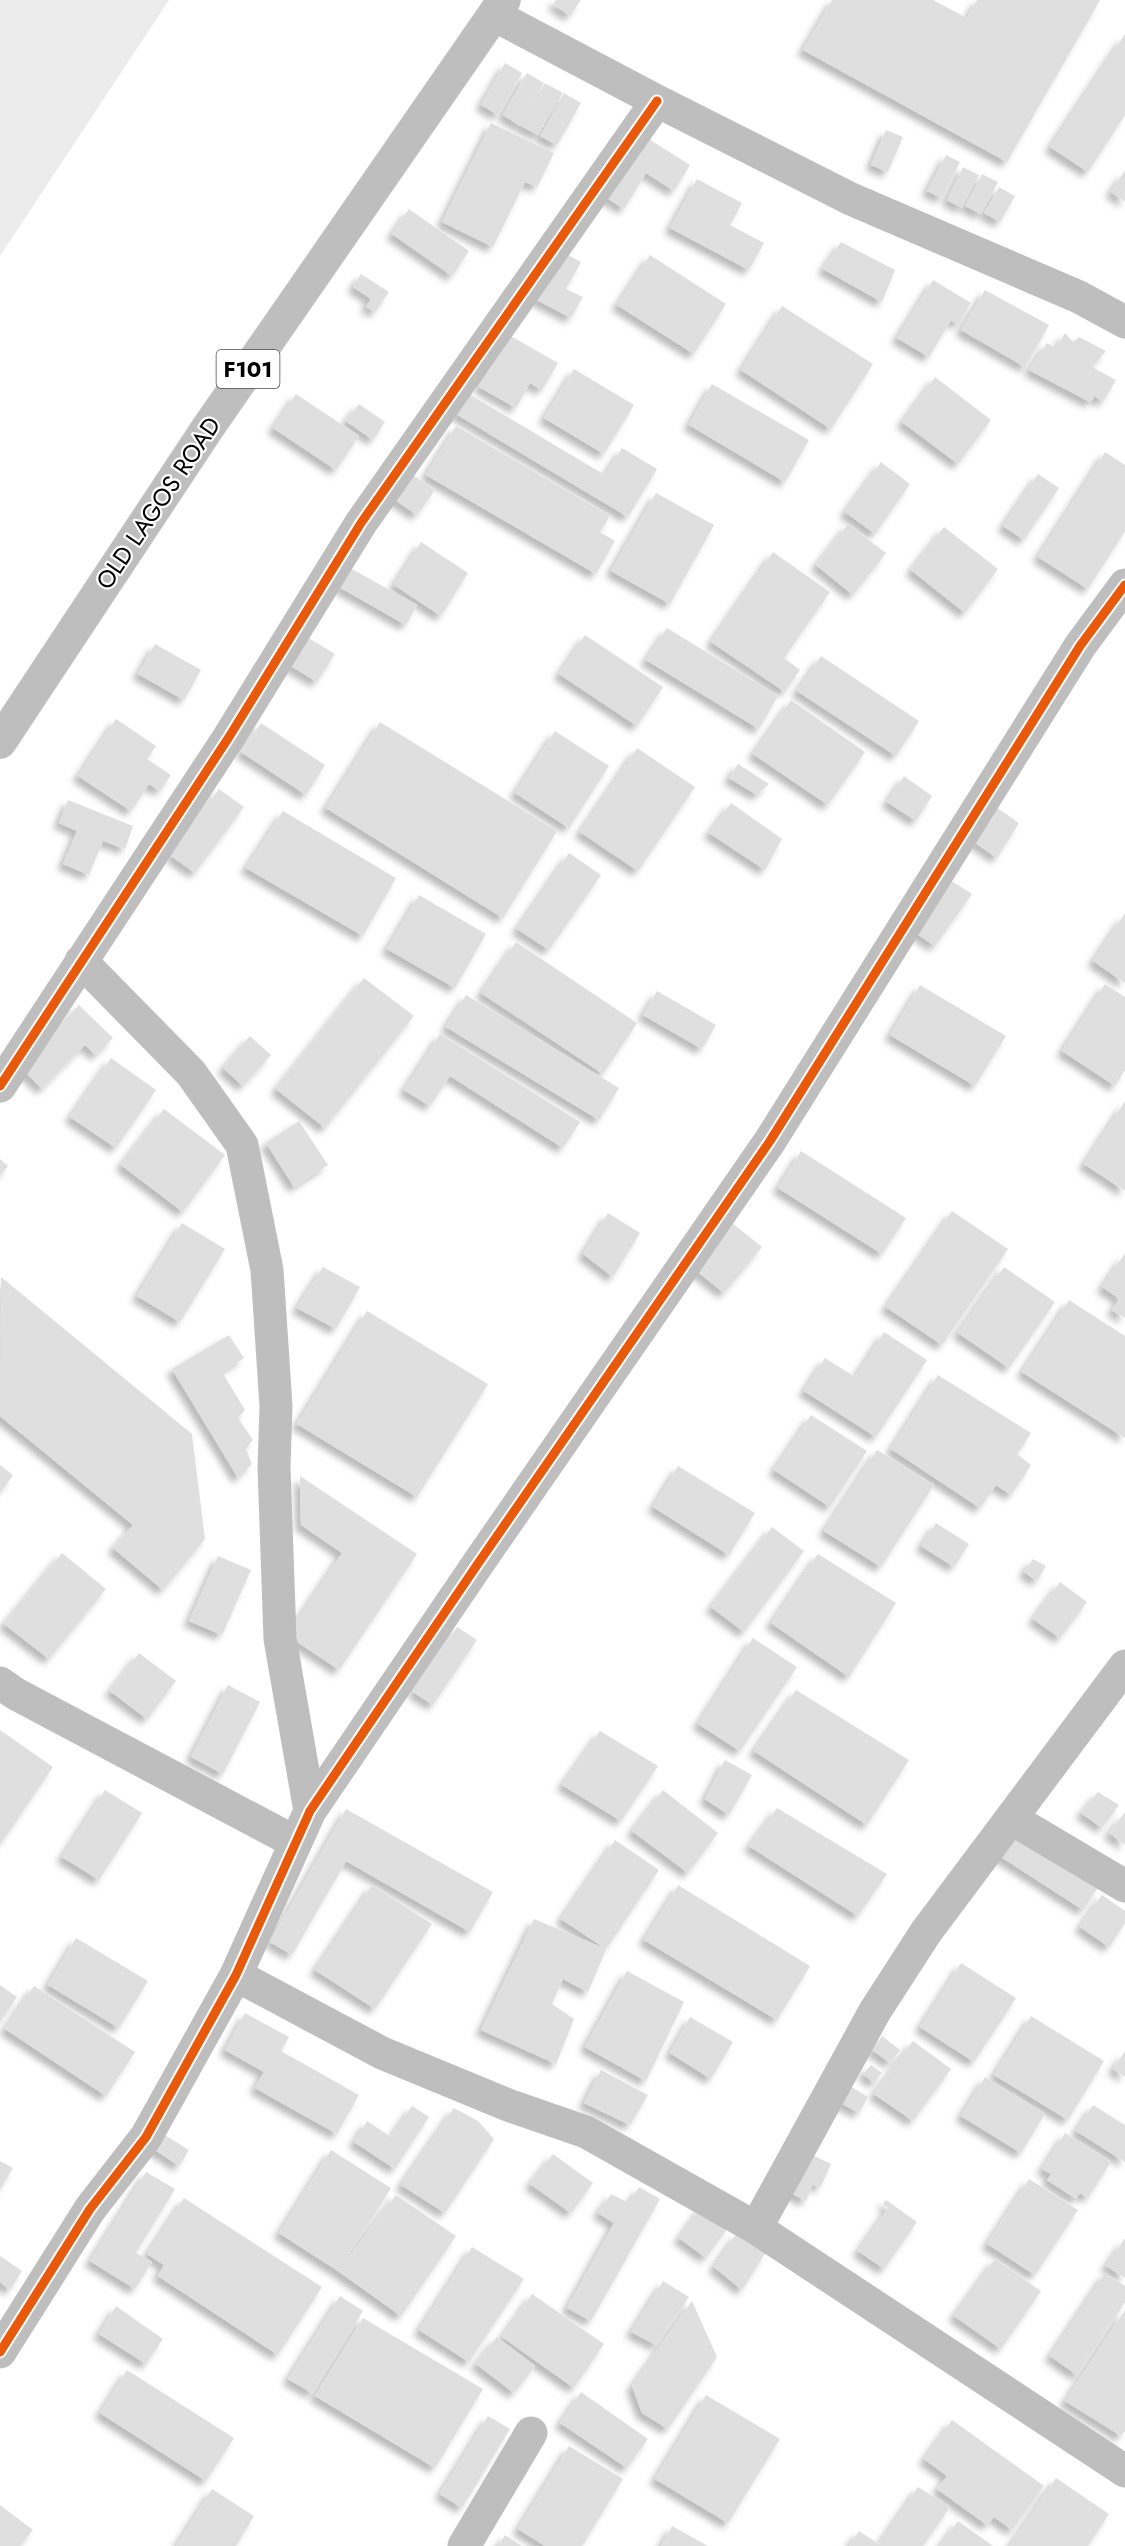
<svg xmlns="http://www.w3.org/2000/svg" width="1125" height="2546" font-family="Jost,sans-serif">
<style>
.green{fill:#ececec}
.building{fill:#dfdfdf;filter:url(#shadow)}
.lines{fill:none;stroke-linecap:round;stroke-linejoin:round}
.major-casing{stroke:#dbdbdb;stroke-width:34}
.minor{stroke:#bebebe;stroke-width:33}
.major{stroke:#bebebe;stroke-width:33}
.cycleway-casing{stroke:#fff;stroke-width:13}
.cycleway{stroke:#e8590c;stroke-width:9}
.labels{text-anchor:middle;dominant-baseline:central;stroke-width:4.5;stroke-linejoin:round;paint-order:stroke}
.shield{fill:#fff;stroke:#4c4c4c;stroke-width:1.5}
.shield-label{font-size:22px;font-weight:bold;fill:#000}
.street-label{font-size:24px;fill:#000;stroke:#fff}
</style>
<defs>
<filter id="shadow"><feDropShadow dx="-5.5" dy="5.5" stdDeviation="3" flood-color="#0004"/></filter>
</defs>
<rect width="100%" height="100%" fill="#fff"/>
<path class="green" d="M0 0H169L0 256Z"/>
<path class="building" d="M556 0H581L570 16 553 4Z
M832 0H933L967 18 977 0H1100L1007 162 803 50Z
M1125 34V115L1088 172 1050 147Z
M505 63 522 73 498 115 481 105Z
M527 73 544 83 520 126 503 115Z
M545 83 563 93 538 135 521 126Z
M564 93 581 103 557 145 540 136Z
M491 123 554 153 537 187 525 182 493 247 442 222Z
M886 130 903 137 888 172 871 165Z
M639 133 690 165 674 191 646 173 624 209 601 194Z
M946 155 960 162 942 198 927 191Z
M963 167 979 175 962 208 947 200Z
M1125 170V202L1111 192Z
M982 174 998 182 981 214 965 206Z
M697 179 742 203 730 225 764 243 749 270 670 228Z
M999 187 1015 196 1000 222 984 213Z
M409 209 469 251 452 276 392 234Z
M841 242 895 270 882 302 823 269Z
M561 251 581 262 566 289 583 297 571 318 535 299Z
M650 255 726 304 694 354 617 305Z
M361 274 389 292 375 312 366 307 371 299 353 287Z
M933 280 971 303 958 324 951 320 929 357 897 338Z
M985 290 1049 325 1025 367 961 330Z
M782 306 873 364 831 429 741 370Z
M1065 333 1073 342 1079 337 1106 351 1092 367 1116 380 1103 402 1095 396 1090 402 1029 370 1047 343 1056 348Z
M509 335 558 363 542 390 530 383 516 408 479 387Z
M574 369 634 405 604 454 544 418Z
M935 377 991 420 958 464 902 422Z
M712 384 809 440 785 482 689 425Z
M296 394 359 436 336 470 273 428Z
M469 394 605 475 622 448 657 469 628 517 456 414Z
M359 404 385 422 373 440 346 421Z
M456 426 610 516 600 532 615 541 596 574 426 475Z
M1105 452 1125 465V531L1088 589 1038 557Z
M881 462 910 484 875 534 845 512Z
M410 473 435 490 417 515 392 498Z
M1038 474 1059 488 1024 540 1003 526Z
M656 493 714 525 670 604 611 571Z
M848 524 886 553 853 595 816 565Z
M944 527 998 569 965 613 911 570Z
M421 542 468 573 441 616 394 585Z
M773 552 830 592 784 658 800 670 785 692 711 642Z
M350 568 417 605 406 625 339 587Z
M667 628 778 696 759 729 646 660Z
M585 635 663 687 637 726 559 674Z
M307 637 335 654 317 682 289 665Z
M155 644 201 670 184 700 138 674Z
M821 656 919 721 896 756 797 691Z
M791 700 865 752 828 805 753 754Z
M116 719 156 746 147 759 171 775 160 791 149 784 131 811 78 776Z
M380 722 557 831 503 918 326 808Z
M261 723 325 765 306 795 241 752Z
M555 731 609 766 569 828 515 793Z
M637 748 695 787 638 871 580 832Z
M738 764 769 784 757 795 729 778Z
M904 776 932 796 916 821 887 802Z
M219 789 244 807 195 873 171 856Z
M68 800 133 826 125 849 103 841 89 875 63 864 77 831 59 823Z
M731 803 782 839 765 870 709 833Z
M996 807 1019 823 997 858 974 842Z
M283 811 396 878 363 936 246 868Z
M569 853 601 875 549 950 517 929Z
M950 880 972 894 935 946 914 932Z
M419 895 486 934 455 988 387 949Z
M1125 913V983L1093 961Z
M516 942 637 1023 603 1074 481 993Z
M364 978 414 1016 325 1128 276 1089Z
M1105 984 1125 997V1070L1115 1086 1062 1051Z
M920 985 1006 1036 975 1086 890 1035Z
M657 991 716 1025 702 1049 643 1015Z
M466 995 619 1088 599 1120 446 1027Z
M79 1005 113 1038 96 1055 85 1045 42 1089 20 1067Z
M440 1034 580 1122 563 1148 450 1076 430 1106 404 1090Z
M250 1036 271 1055 243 1086 223 1068Z
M111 1058 156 1090 116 1148 70 1117Z
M1125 1101V1191L1084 1164Z
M164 1109 225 1155 183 1212 121 1165Z
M299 1121 328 1165 294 1187 266 1143Z
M801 1151 906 1218 882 1254 778 1188Z
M0 1159 8 1166 0 1176Z
M952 1211 1008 1249 942 1345 886 1307Z
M608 1213 640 1233 613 1277 583 1254Z
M731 1222 762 1247 724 1293 694 1269Z
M182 1223 225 1249 180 1322 137 1296Z
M1125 1253V1318L1112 1310 1120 1299 1102 1287Z
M323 1267 360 1287 336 1329 297 1308Z
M1004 1267 1055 1302 1009 1368 958 1333Z
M1 1277 192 1434 205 1539 163 1590 113 1548 133 1525 0 1416Z
M1069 1300 1125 1336V1438L1022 1372Z
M367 1311 488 1384 417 1497 297 1424Z
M884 1332 927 1360 876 1437 804 1391 825 1358 855 1377Z
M229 1335 244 1358 222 1372 245 1410 238 1418 253 1440 246 1449 252 1464 238 1478 172 1369Z
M938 1375 1031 1433 1017 1454 1031 1465 1011 1495 996 1485 980 1508 891 1449Z
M811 1415 867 1451 830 1507 774 1470Z
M877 1450 934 1485 881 1567 824 1531Z
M0 1465 13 1475 0 1493Z
M678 1466 755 1513 729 1555 653 1507Z
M300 1476 417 1554 339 1670 287 1635 342 1553 301 1525Z
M936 1523 969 1544 954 1567 921 1546Z
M772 1527 804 1551 744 1632 711 1607Z
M62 1553 106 1589 49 1659 4 1624Z
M818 1554 896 1603 849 1677 771 1623Z
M218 1556 251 1570 222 1635 189 1621Z
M1033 1559 1046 1566 1037 1581 1024 1572Z
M1060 1582 1087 1602 1060 1638 1033 1619Z
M457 1627 477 1640 433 1705 413 1692Z
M753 1638 797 1667 740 1751 698 1724Z
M139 1653 176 1681 147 1719 110 1691Z
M228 1685 260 1702 223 1774 191 1757Z
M796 1690 909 1760 867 1825 754 1751Z
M0 1730 53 1767 0 1845Z
M600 1731 658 1766 621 1821 562 1785Z
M725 1760 752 1775 729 1815 705 1799Z
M105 1790 142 1813 99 1880 62 1857Z
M663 1790 718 1833 688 1873 632 1831Z
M1098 1792 1119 1805 1102 1828 1081 1813Z
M777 1808 887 1874 858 1916 749 1846Z
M346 1809 493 1892 470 1932 346 1861 292 1955 270 1942Z
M1125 1812V1845L1109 1833Z
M1014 1834 1098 1888 1083 1910 998 1855Z
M615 1840 659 1870 606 1949 588 1992 563 1979 552 2004 574 2019 556 2064 481 2030 534 1919 606 1949 561 1919Z
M372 1885 432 1924 375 2009 315 1970Z
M678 1885 810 1966 777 2020 644 1940Z
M1102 1895 1125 1911V1923L1109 1947 1080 1927Z
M76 1938 148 1981 119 2028 48 1985Z
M961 1963 1016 1998 974 2062 920 2027Z
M627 1971 684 2002 646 2081 585 2047Z
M0 1985 17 1997 0 2022Z
M34 1986 135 2052 106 2096 5 2029Z
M245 2013 289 2037 281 2051 359 2095 337 2134 255 2088 264 2072 225 2050Z
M1031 2016 1104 2061 1068 2120 994 2075Z
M690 2017 733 2042 711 2079 670 2053Z
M882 2036 900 2050 890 2063 872 2050Z
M913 2041 951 2069 913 2121 874 2094Z
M1125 2051V2077L1113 2069Z
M871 2065 882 2073 874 2083 863 2074Z
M601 2070 648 2095 630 2125 584 2103Z
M985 2077 1045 2114 1021 2153 961 2116Z
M845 2083 868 2097 859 2113 835 2100Z
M1093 2105 1125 2125V2162L1076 2131Z
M412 2106 429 2117 395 2169 354 2142 367 2121 391 2137Z
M454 2108 478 2121 494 2139 445 2213 401 2185Z
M160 2132 189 2150 179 2166 152 2148Z
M1065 2133 1111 2162 1088 2198 1080 2193 1076 2199 1047 2180 1051 2174 1042 2169Z
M331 2150 391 2188 340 2268 396 2195 456 2236 401 2316 338 2271 279 2233Z
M804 2151 831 2164 820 2188 813 2184 806 2201 784 2190Z
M553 2154 593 2183 571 2213 530 2184Z
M0 2161 13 2168 0 2190Z
M146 2172 175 2189 136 2253 152 2262 135 2289 90 2261Z
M1029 2179 1078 2210 1035 2275 987 2244Z
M639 2187 660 2199 591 2321 567 2308 614 2223 598 2213 611 2194 629 2203Z
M184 2198 322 2287 278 2355 158 2276 164 2265 147 2254Z
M886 2200 917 2222 884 2269 858 2251 888 2208 883 2204Z
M702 2206 729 2226 706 2258 679 2238Z
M736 2234 766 2252 742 2290 714 2267Z
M1125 2238V2278L1106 2266Z
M472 2247 524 2279 469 2362 419 2330Z
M0 2256 22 2271 10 2290 0 2282Z
M995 2259 1041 2291 1001 2349 954 2316Z
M1105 2273 1125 2286V2302L1077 2375 1050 2356Z
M663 2281 689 2297 656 2345 631 2332Z
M532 2294 604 2344 574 2388 502 2337Z
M340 2296 363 2311 312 2393 288 2379Z
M692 2301 717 2357 668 2429 642 2413 632 2386Z
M116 2306 163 2339 146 2364 99 2334Z
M1125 2310V2431L1121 2436 1065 2401Z
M363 2318 483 2389 435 2468 315 2396Z
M497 2337 535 2366 514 2393 476 2364Z
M127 2370 234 2438 206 2481 100 2413Z
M581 2392 648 2439 627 2468 560 2423Z
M706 2395 780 2439 728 2523 655 2479Z
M488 2416 510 2429 462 2508 440 2494Z
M952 2420 1044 2486 1012 2530 994 2517 987 2525 937 2489 947 2476 924 2459Z
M569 2446 623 2479 582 2546H545L518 2529Z
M1056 2478 1109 2514 1088 2546H1010Z
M918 2487 950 2507 923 2546H849L859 2531 879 2544Z
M212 2489 254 2516 236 2546H176Z
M0 2505 33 2530 20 2546H0Z
M958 2521 993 2546H940Z
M672 2526 708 2546H661Z
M505 2535 522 2546H498Z"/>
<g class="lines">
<g class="major-casing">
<path id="major" d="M0 742 207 429 504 0"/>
</g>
<path class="minor" d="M494 15 657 101 851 199 1079 297 1125 322
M81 961 191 1073 242 1145 267 1270 276 1406 274 1467 280 1639 310 1811
M0 1086 229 737 361 523 657 101
M0 1683 16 1694 295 1842
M1012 1819 1125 1886
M236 1975 382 2053 508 2105 586 2132 756 2228 1125 2471
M756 2228 875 2011 926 1932 1125 1666
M0 2352 90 2209 146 2137 236 1975 310 1811 477 1565 770 1141 1080 646 1125 585
M464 2546 531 2433"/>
<use href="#major" class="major"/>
<g class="cycleway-casing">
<path id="cycleway" d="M0 1086 229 737 361 523 657 101
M0 2352 90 2209 146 2137 236 1975 310 1811 477 1565 770 1141 1080 646 1125 585"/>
</g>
<use href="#cycleway" class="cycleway"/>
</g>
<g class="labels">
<rect class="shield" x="216.5" y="350" width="63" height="38" rx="4.5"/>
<g class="shield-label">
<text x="248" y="369">F101</text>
</g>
<g class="street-label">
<text transform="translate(158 503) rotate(-56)">OLD LAGOS ROAD</text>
</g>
</g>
</svg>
